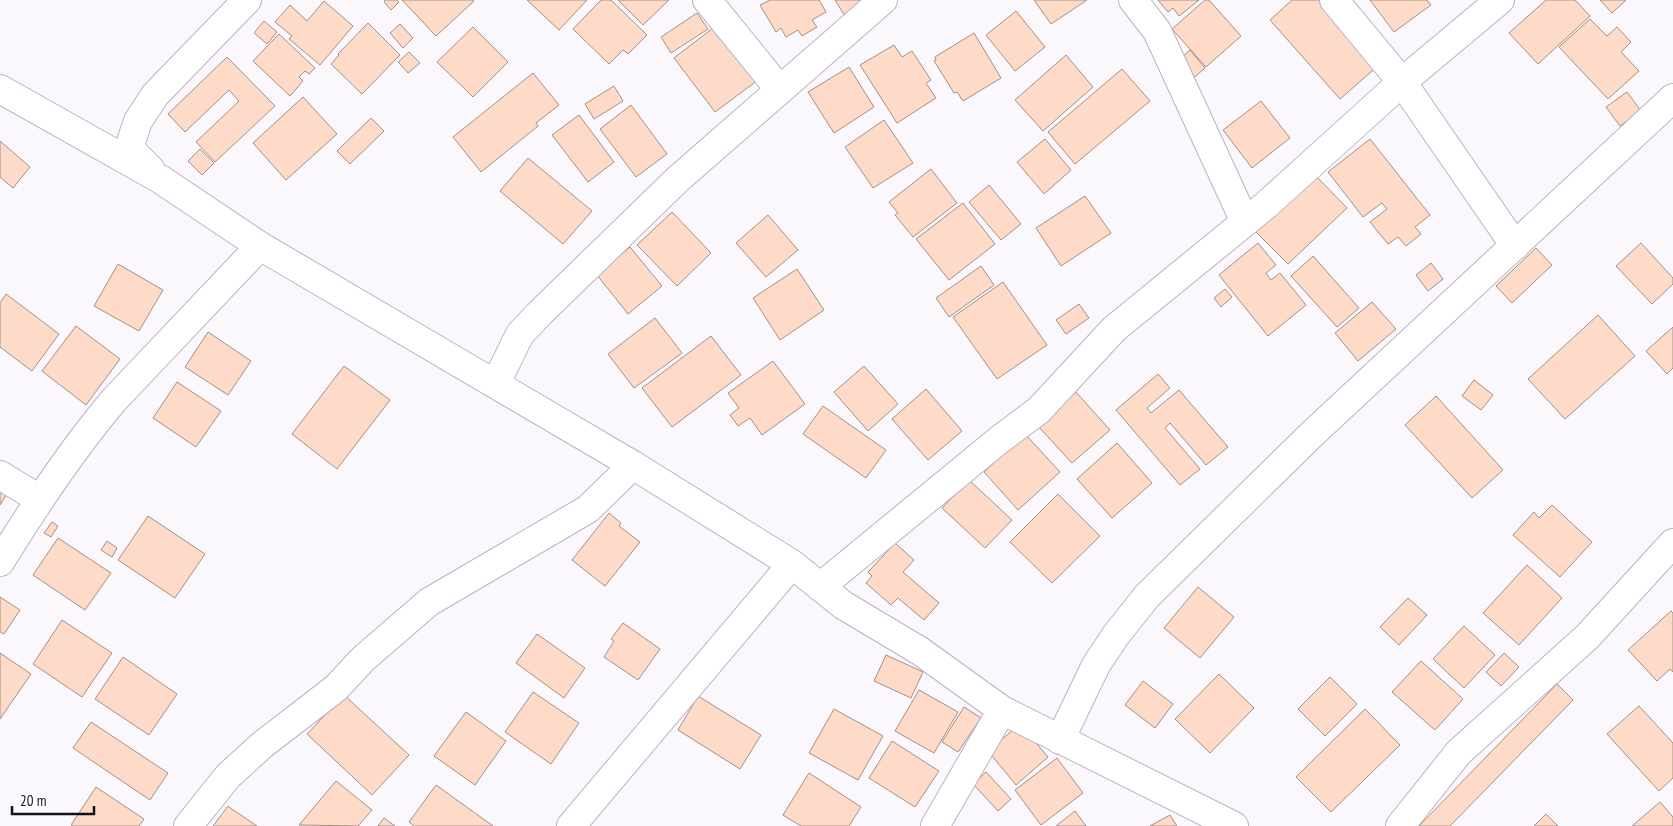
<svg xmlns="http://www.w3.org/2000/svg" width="1673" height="826" font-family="'PT Sans Narrow',sans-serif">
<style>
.building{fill:#fddbc8;stroke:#a68f83}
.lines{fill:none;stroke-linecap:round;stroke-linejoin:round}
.minor-casing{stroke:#bcb1c6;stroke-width:30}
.minor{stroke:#fff;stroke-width:28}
</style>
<rect width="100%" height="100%" fill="#faf8fc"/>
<path class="building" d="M385 0H397L399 2 391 10 384 2Z
M402 0H473L474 1 436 36Z
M527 0H587L559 30Z
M601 0H611L647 35 628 54 623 50 609 64 573 29Z
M618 0H669L643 25Z
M770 0H819L826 12 812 20 817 27 802 36 798 30 786 37 781 28 776 32 760 5Z
M835 0H875L846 18Z
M1034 0H1087L1051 24Z
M1158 0H1199L1179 16 1173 8 1168 12Z
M1205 0H1209L1241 36 1206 67 1172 29Z
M1292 0H1321L1379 65 1340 99 1270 20Z
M1370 0H1427L1431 5 1394 32Z
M1546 0H1575L1590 16 1538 64 1509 33Z
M1600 0H1626L1612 13Z
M324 1 353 26 320 65 289 39 292 36 275 22 290 5 307 21Z
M1016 11 1045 47 1015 71 986 35Z
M697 13 708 29 671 53 661 37Z
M1590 19 1607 36 1617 27 1631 42 1621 52 1639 71 1608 99 1559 47Z
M264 21 277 32 267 44 254 33Z
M368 23 400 55 362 94 331 64 339 55 338 54Z
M400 24 413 38 403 48 390 33Z
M717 25 758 80 715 112 674 58Z
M473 27 508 62 473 97 437 62Z
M974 33 1001 78 963 101 957 92 954 93 934 61 936 60 935 57Z
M279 34 315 68 309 74 305 71 299 77 303 81 290 96 253 61Z
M894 45 902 57 912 51 931 80 926 83 936 98 897 123 860 65Z
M1190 50 1205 68 1189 82 1174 64Z
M409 52 420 63 408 73 398 62Z
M1066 55 1093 87 1043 131 1015 100Z
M227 57 275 106 215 162 196 142 239 101 229 90 185 132 168 114Z
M849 67 874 107 834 133 808 92Z
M1122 69 1150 101 1075 164 1048 132Z
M533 73 559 105 536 123 538 126 481 172 453 137Z
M614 86 623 101 594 119 585 104Z
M1627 92 1641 111 1620 126 1606 107Z
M303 97 337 134 286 180 253 143Z
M1261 101 1290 138 1252 168 1223 130Z
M631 105 667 154 636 177 600 129Z
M579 115 614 162 588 182 552 135Z
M371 118 384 131 350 164 337 151Z
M884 120 913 163 873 188 845 147Z
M1045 139 1071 170 1044 194 1017 162Z
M1370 139 1430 215 1415 227 1421 234 1406 246 1398 237 1388 244 1370 222 1387 209 1382 203 1363 217 1328 172Z
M0 141 30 167 13 188 0 177Z
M200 149 214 163 202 175 188 161Z
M528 158 592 211 563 244 500 191Z
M931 169 957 203 913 237 895 215 898 213 889 202Z
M1314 174 1347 208 1288 264 1255 231Z
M989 185 1021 224 1001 240 969 202Z
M1085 196 1111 233 1061 266 1036 228Z
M963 203 995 244 949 280 916 239Z
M672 212 711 253 677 286 637 245Z
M768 215 798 250 766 277 736 243Z
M1258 243 1276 265 1266 273 1271 280 1280 273 1306 305 1268 336 1219 275Z
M1641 243 1673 278V284L1652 304 1616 266Z
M630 247 662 286 628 314 597 275Z
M1536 248 1552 265 1512 303 1496 286Z
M1313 256 1359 308 1337 327 1291 276Z
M1431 263 1443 279 1428 291 1416 275Z
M118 264 163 290 139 331 94 306Z
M981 266 994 285 949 317 936 298Z
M797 269 824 310 780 340 753 298Z
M1003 282 1047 345 997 379 953 317Z
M1225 289 1232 297 1221 307 1214 298Z
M6 294 59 334 32 371 0 347V303Z
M1372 302 1396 329 1358 361 1335 333Z
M1079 304 1089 318 1066 334 1056 320Z
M1598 315 1635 356 1565 419 1528 379Z
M655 318 682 353 634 388 608 354Z
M76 326 120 359 86 405 42 371Z
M1673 327V368L1667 374 1646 351Z
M208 332 251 361 228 395 185 367Z
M711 336 741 375 672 427 642 388Z
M773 361 805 404 762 435 750 418 738 426 730 415 739 408 728 393Z
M344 366 390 400 337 469 292 434Z
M864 366 898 404 868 431 834 392Z
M1158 374 1170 388 1147 408 1151 413 1179 390 1228 447 1206 465 1170 423 1165 428 1200 469 1180 485 1116 410Z
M1474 380 1493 395 1481 410 1462 396Z
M177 382 221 411 196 447 153 418Z
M926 389 962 431 928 460 892 419Z
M1075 391 1110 430 1072 463 1037 425Z
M1436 396 1503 470 1472 498 1405 425Z
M823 406 886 450 866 478 803 434Z
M1025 434 1060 472 1018 510 984 472Z
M1117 443 1152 483 1112 518 1077 479Z
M969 480 1012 520 985 548 942 508Z
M0 487 8 492 0 505Z
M1058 494 1100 536 1052 583 1010 542Z
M1552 505 1592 542 1560 577 1513 535 1534 512 1539 518Z
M609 513 621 523 619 526 640 542 605 586 572 560Z
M148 516 205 554 175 598 118 560Z
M52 522 58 526 51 537 44 533Z
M58 538 111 573 85 610 33 575Z
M107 541 117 548 112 557 101 550Z
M895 543 914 560 903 572 939 603 924 620 898 598 891 605 866 583 872 576 868 572Z
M1527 565 1562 598 1519 645 1483 613Z
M1198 587 1234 617 1200 658 1164 628Z
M0 597 20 610 4 634 0 632Z
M1408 598 1427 615 1399 645 1380 627Z
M1671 611 1673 613V672L1670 669 1657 681 1628 650Z
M62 620 112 653 82 697 33 664Z
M623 623 660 649 638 680 604 657 614 641 611 639Z
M1464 626 1495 655 1464 688 1433 659Z
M537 634 585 668 564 698 516 663Z
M0 653 31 674 0 719Z
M1504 653 1519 667 1501 686 1486 672Z
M886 655 923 672 911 698 874 681Z
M123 657 177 694 149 735 95 699Z
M1421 661 1463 699 1435 730 1392 692Z
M1219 674 1254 708 1210 753 1175 719Z
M1330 677 1357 704 1325 736 1298 709Z
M1143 681 1173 704 1155 728 1125 705Z
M1557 684 1573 700 1450 826H1419Z
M919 690 958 712 934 753 895 731Z
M533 692 579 723 551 764 505 732Z
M344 695 409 755 372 795 307 734Z
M698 696 761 735 740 769 678 730Z
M1639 706 1673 743V778L1659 791 1607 734Z
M964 707 981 718 958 752 942 742Z
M834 709 883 736 858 780 809 753Z
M1365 709 1400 745 1331 812 1296 777Z
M466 712 506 741 475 785 434 756Z
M91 722 168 773 150 800 73 748Z
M1020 724 1048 757 1016 785 988 751Z
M892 741 939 771 915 807 869 778Z
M1057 758 1083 793 1041 825 1015 790Z
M986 772 1011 799 998 811 973 784Z
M809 773 861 807 849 826H801L783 815Z
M336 781 372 810 358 826 299 825Z
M436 785 493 826H414L409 822Z
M96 787 144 819 139 826H73L71 825Z
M1660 802 1673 817V826H1632Z
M228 806 229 807 257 826H213Z
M1075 811 1086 826H1056Z
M1546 814 1558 826H1534Z
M1170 815 1177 826H1150Z
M384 818 395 826H378Z"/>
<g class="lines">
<g class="minor-casing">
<path id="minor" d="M707 0 780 90
M1133 0 1157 31 1245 222
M1334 0 1402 82 1515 246
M0 89 160 179 260 246 633 465 792 564 843 605 920 651 1002 710 1234 826
M150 169 129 148 138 121 155 95 247 0
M496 383 520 334 540 313 678 179 883 0
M0 475 39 499
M0 562C35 506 71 451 114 400L260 246
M820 587 999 440 1039 410 1114 329 1266 205 1402 82 1500 0
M1060 740 1096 665 1116 635 1147 596 1311 435 1673 98
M188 826 228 776 262 745 336 688 363 659 429 602 588 509 633 465
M571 826 792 564
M935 826 1002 710
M1400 826 1459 752 1587 637 1673 543"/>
</g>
<use href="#minor" class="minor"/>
</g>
<path d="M12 806v8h82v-8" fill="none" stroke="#151119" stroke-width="2.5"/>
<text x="20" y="806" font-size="15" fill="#151119" stroke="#ffffff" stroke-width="4" paint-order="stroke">20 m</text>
</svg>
